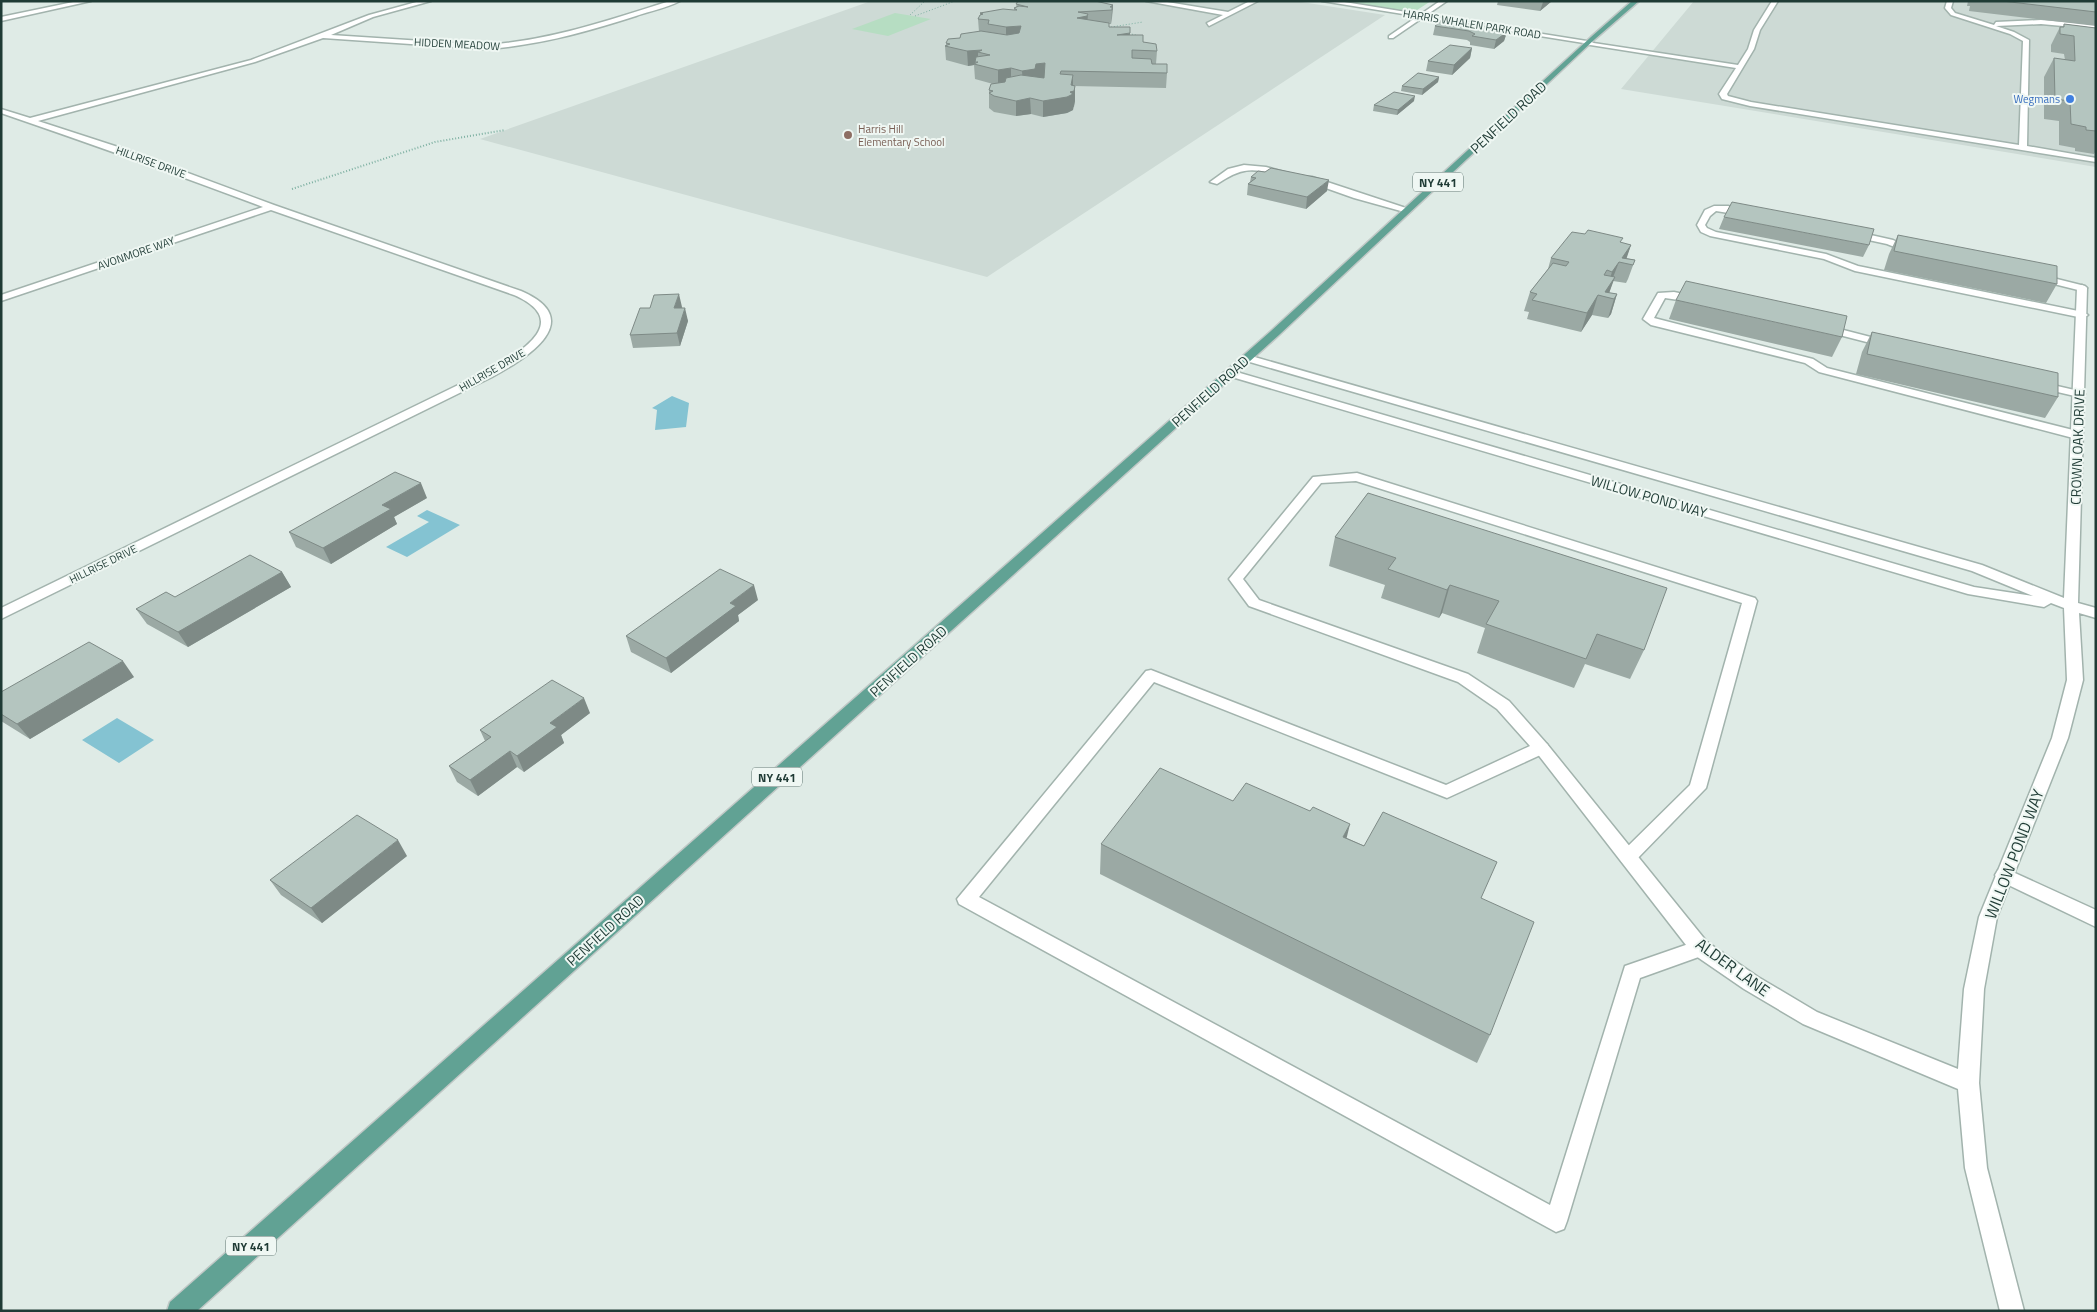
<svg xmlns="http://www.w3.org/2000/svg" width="2097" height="1312" font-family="'Titillium Web',sans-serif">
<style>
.built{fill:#cddad5}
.green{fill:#b6ddc2}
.water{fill:#84c3d2}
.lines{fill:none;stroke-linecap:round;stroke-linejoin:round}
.service-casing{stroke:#a2b3ad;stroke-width:3}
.minor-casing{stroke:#a2b3ad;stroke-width:3}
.primary-casing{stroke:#c0c8c6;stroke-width:3}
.path-far1{stroke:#7eb0a2;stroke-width:1;stroke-dasharray:1 2;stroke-linecap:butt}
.path{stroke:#7eb0a2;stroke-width:2;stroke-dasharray:1 2;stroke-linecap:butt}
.service{fill:#fff;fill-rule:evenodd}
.minor{fill:#fff;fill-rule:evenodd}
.primary{fill:#61a294;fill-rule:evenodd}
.wall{fill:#9ba9a4}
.shaded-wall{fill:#7e8a86}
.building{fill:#b4c5bf;stroke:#7e8a86}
.shop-dot{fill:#3f7fe0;stroke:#eff7f3;stroke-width:2}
.education-dot{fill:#8d6e63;stroke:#eff7f3;stroke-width:2}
.labels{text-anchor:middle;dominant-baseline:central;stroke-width:4;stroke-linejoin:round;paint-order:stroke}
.far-street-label{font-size:11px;fill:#1f3b35;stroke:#eff7f3}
.far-shop-label{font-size:11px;fill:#366cbe;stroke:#eff7f3;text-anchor:end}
.far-education-label{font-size:11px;fill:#785e54;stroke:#eff7f3;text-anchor:start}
.shield{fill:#eff7f3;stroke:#5d736e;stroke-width:1}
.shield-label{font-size:12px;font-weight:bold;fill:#1f3b35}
.street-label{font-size:14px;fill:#1f3b35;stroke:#eff7f3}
.near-street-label{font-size:16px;fill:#1f3b35;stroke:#eff7f3}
</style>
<rect width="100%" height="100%" fill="#dfebe6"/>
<path class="built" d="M871 1H1295L1385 15 987 277 480 139Z
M1694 1H2096V167L1621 89Z"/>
<path class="green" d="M1339 1H1431L1414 12Z
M895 13 931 19 888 36 852 29Z"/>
<path class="water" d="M672 396 689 403 686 427 655 430 657 410 652 408Z
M427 510 460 525 407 557 386 547 429 522 417 516Z
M117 718 154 740 119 763 82 740Z"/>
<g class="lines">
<g class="service-casing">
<path id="service" d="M1146 1H1161L1228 12 1250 1H1258L1209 26 1207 23 1223 15Z
M1440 1H1447L1393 38H1389V36Z
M1772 1H1778L1760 30 1754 49 1727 94 1728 96 1751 102 2019 145 2023 41 2010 34 1951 15 1945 8 1947 1H1953L1951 8 1955 13 1994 25 1996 22 2041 20 2096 25V29L2041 24 1996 26 2014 32 2029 40 2027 146 2096 158V162L1750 106 1722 99 1719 94 1736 68 1584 44 1587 42 1738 65 1748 49 1754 30Z
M1244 165 1266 167 1291 174 1287 176C1254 170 1247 164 1217 184L1210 182 1228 169Z
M1306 177H1312L1412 210 1408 213 1354 198 1306 181Z
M1714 206H1728L1751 213 1747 216 1716 211 1710 216 1705 225 1707 228 1716 232 1826 254 1858 266 2083 312 2088 315 2083 318 1855 271 1824 259 1710 236 1701 232 1697 225 1705 210Z
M1853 231 1893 240 1917 251 1912 254 1887 244 1850 236V232Z
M2037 274 2085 286 2087 288 2082 291 2034 279V275Z
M1674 292 1703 298 1704 300 1699 303 1665 298 1654 318 1813 359 1827 368 2081 432 2083 435 2077 439 1819 372 1805 363 1651 325 1643 319 1658 293Z
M1824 325 1890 342 1891 344 1886 347 1820 330 1819 328 1820 326Z
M2040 382 2083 392 2085 394 2079 397 2036 387 2034 385Z
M1357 473 1755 598 1757 601 1706 788 1634 862 1628 864 1622 862 1619 857 1622 852 1690 785 1742 603 1356 481 1321 483 1243 579 1259 600 1468 674 1509 701 1547 744 1549 748 1547 752 1447 798 1154 682 979 897 1550 1205 1625 966 1700 940 1707 942 1710 948 1707 954 1640 978 1567 1221 1564 1229 1556 1232 959 904 957 899 1146 671 1151 670 1446 785 1530 746 1497 709 1458 682 1249 606 1229 579 1313 477Z
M2004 868 2096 910V927L1998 880 1995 875 1998 870Z"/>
</g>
<g class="minor-casing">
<path id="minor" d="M78 1H91L1 21V17Z
M420 1H431L373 17 331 35 484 45C549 41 609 20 670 1H680C667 8 650 11 636 16 586 32 537 46 484 49L323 38 255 62 38 121 118 147 274 205 521 291C588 320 527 358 492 377L1 619V608L493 368C525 350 571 320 514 295L271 210 1 301V295L263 207C176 174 88 143 1 113V109L30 118 251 60 369 15Z
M1322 1H1338L1593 42 1590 44Z
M2082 285 2087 288 2078 603 2096 608V618L2079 613 2083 680 2068 738 1997 917 1984 989 1979 1083 1987 1168 2024 1311H2000L1965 1168 1958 1089 1803 1024 1744 989 1693 954 1533 748 1535 744 1541 742 1547 744 1707 942 1758 977 1817 1012 1958 1069 1964 989 1979 917 2052 738 2067 680 2064 608 2051 603 2044 607 1968 594 1225 375 1223 373 1229 370 1233 371 1974 587 2033 596 1972 571 1243 360 1242 358 1247 355 1251 356 1982 565 2064 598 2077 288Z"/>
</g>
<g class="primary-casing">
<path id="primary" d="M1632 1H1639L1595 39 1279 335 197 1311H167L170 1302 1271 331 1591 37Z"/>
</g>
<path class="path-far1" d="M910 15 925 1
M915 16 955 1
M1105 28 1143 22
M1126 33 1141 36"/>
<path class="path" d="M292 189 435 142 505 130"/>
<use href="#service" class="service"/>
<use href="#minor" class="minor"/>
<use href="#primary" class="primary"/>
</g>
<path class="wall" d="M1017 1H1095L1113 5 1111 24H1109V27L1130 35 1143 42 1157 51 1156 64 1167 73 1166 88 1073 86 1075 101 1074 107H1073V110L1067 113 1043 117 1031 114 1016 116 994 112 989 108V90L993 84 975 79 974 65 968 66 946 60 945 46 946 45V43L979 32 978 19 980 15V13L1014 10V8H1016Z
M1498 1H1552L1540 11 1497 5Z
M1968 1H2096V26L1969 11 1970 6H1967Z
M2064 24 2096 28V151L2094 154 2075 151V148L2059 145V121L2044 119V77L2054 58 2065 60 2064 54 2051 52V45L2060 27H2063Z
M1435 26 1507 32 1504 41 1494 49 1470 45V42L1467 40 1433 35Z
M1472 48 1470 58 1452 75 1426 71 1428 61Z
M1439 77 1438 82 1422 95 1401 91 1402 86Z
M1414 101 1397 115 1373 111 1374 105Z
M1265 172 1327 191 1306 209 1247 195 1248 184 1250 182 1251 177Z
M1724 217 1869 245 1863 257 1719 229Z
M1898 235 2057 284 2046 303 1884 270 1889 254Z
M1621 243 1631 245 1626 258 1635 260 1628 279 1626 283 1613 281 1609 293 1617 294 1611 314 1608 318 1592 315 1581 332 1527 319 1529 312 1524 311 1530 292 1548 269 1551 258Z
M1676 300 1842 337 1832 357 1669 319Z
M682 307 688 321 680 346 633 348 630 335Z
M1872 332 2058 397 2045 418 1856 374 1862 352Z
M1368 493 1644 650 1630 679 1585 664 1574 688 1477 653 1485 628 1442 613 1439 618 1381 598 1385 585 1329 566 1335 537Z
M427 498 394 517 397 524 331 564 296 547 289 532Z
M282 572 291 587 188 647 147 624 136 609Z
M758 600 738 615 739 621 671 673 631 652 626 636Z
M134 677 30 739 1 721V692Z
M590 713 561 735 564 743 524 772 517 767 478 796 457 782 449 766 485 741 480 730Z
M1347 838 1482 899 1490 1035 1477 1063 1100 874 1101 844Z
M407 856 322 923 281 895 270 880Z"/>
<path class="shaded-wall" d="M1543 1H1552L1540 11 1543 2Z
M1113 5 1112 18 1111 24 1112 10 1110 7Z
M1088 14 1087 27 1077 18Z
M1021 26V40L1006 41V27Z
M1507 32 1504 41 1494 49 1496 40Z
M1130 33 1129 47 1117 35Z
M1472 48 1470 58 1452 75 1454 65Z
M982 50 978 52V65V62H975V64H974V65L968 66 967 51Z
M1045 63V78L1023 86 1022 71 1036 64Z
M1011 68V83L998 85V70Z
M1073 75V90L1075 86V101L1073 110 1067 113 1043 117V101L1071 85Z
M1439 77 1438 82 1422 95 1423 89Z
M1415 96 1414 101 1397 115 1398 110Z
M1030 98 1031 114 1016 116V101Z
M1329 180 1327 191 1306 209 1307 197Z
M1631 245 1625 263 1622 258Z
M1619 262 1612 280 1606 291 1612 272Z
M1615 277 1608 296 1605 292Z
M679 294 682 307 677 322 674 308Z
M1617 294 1611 314 1608 318 1614 299Z
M1598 295 1592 315 1581 332 1587 313Z
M685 308 688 321 680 346 677 333Z
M421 483 427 498 394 517 397 524 331 564 323 548 382 505Z
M282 572 291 587 188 647 178 632Z
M754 585 758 600 738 615 739 621 671 673 666 658 730 603Z
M1450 585 1442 613 1439 618 1447 590Z
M123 661 134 677 30 739 17 724Z
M584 698 590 713 561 735 564 743 524 772 517 756 550 723Z
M510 751 517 767 478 796 470 780Z
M1350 824 1343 853V837Z
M398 840 407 856 322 923 311 908Z"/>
<path class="building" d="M1018 1H1095L1113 5 1110 7H1112V10L1078 12 1088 14 1087 16 1077 18 1109 23V27H1130V33L1117 35H1143V42L1156 44 1157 51 1132 50V58L1151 59 1152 64H1167V73L1061 71 1060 74 1073 75 1071 85 1075 86 1074 91 1070 92 1073 94 1067 97 1043 101 1030 98 1016 101 994 96 989 93 993 91 989 90 991 84 1005 82 1006 78 1021 75 1044 78 1045 63 1036 64 1035 69 1022 71 1011 68 998 70 974 64 978 62H975L976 57 990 55 978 52 982 50 967 51 945 46 950 44 946 43 948 39 960 38 961 34 981 31 1007 35 1019 33 1021 26 1006 27 988 24 989 20 978 19 980 15 983 14 980 13 1003 9 1014 10H1017L1014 8 1019 6 1028 7 1016 4Z
M2002 1H2096V12Z
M1443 20 1498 28 1507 32 1496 40 1472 36 1475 34 1469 31 1435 26Z
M2064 24 2096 28V131L2086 130V127L2071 124 2070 101 2055 99 2054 58 2075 61 2074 36 2060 34V27H2064Z
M1450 45 1472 48 1454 65 1428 61Z
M1418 73 1439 77 1423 89 1402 86Z
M1394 92 1415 96 1398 110 1374 105Z
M1271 168 1329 180 1307 197 1248 184 1256 178 1251 177 1258 171 1265 172Z
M1732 202 1874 229 1869 245 1724 217Z
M1588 230 1623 238 1620 242 1631 245 1622 258 1635 260 1633 265 1619 262 1612 272 1607 270 1604 275 1615 277 1605 292 1617 294 1614 299 1598 295 1587 313 1532 300 1537 294 1530 292 1553 263 1566 266 1569 262 1551 258 1572 232 1585 234Z
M1898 235 2057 266V284L1894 251Z
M1686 281 1847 316 1842 337 1676 300Z
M679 294 674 308H685L677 333 630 335 640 308H650L654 295Z
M1872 332 2058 373V397L1867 354Z
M395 472 421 483 382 505 391 509 323 548 289 532Z
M1368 493 1667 588 1644 650 1597 634 1586 659 1486 624 1499 601 1450 585 1447 590 1388 569 1396 558 1335 537Z
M250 555 282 572 178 632 136 609 166 592 175 597Z
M720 569 754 585 730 603 736 606 666 658 626 636Z
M89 642 123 661 17 724 1 714V692Z
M552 680 584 698 550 723 557 727 517 756 510 751 470 780 449 766 491 737 480 730Z
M1160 768 1233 801 1246 783 1310 811 1313 807 1350 824 1343 837 1364 846 1383 812 1497 862 1481 898 1534 922 1490 1035 1101 844Z
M357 815 398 840 311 908 270 880Z"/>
<circle class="shop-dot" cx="2070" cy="99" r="5"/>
<circle class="education-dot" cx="848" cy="135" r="5"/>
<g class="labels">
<g class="far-street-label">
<text transform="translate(1472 24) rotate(9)">HARRIS WHALEN PARK ROAD</text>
<text transform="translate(457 44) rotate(3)">HIDDEN MEADOW</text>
<text transform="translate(151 162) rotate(20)">HILLRISE DRIVE</text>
<text transform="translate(136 253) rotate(-19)">AVONMORE WAY</text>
<text transform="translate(492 370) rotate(-30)">HILLRISE DRIVE</text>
<text transform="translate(103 564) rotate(-26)">HILLRISE DRIVE</text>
</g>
<g class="far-shop-label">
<text x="2060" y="99">Wegmans</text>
</g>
<g class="far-education-label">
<text x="858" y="129">Harris Hill<tspan x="858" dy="13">Elementary School</tspan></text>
</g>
<g class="shield">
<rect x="1413" y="172.5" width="50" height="19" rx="4"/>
<rect x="752" y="767.5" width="50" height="19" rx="4"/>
<rect x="226" y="1236.5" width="50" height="19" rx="4"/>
</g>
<g class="shield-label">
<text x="1438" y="182">NY 441</text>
<text x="777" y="777">NY 441</text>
<text x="251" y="1246">NY 441</text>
</g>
<g class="street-label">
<text transform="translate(1508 117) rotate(-43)">PENFIELD ROAD</text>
<text transform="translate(1210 391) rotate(-42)">PENFIELD ROAD</text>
<text transform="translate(2077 447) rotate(-88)">CROWN OAK DRIVE</text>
<text transform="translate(1649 496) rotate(16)">WILLOW POND WAY</text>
<text transform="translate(908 661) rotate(-42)">PENFIELD ROAD</text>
<text transform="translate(605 930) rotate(-42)">PENFIELD ROAD</text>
</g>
<g class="near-street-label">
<text transform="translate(2014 854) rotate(-69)">WILLOW POND WAY</text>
<text transform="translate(1733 967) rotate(36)">ALDER LANE</text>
</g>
</g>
<rect width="2097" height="1312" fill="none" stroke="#1f3b35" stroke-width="5"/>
</svg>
